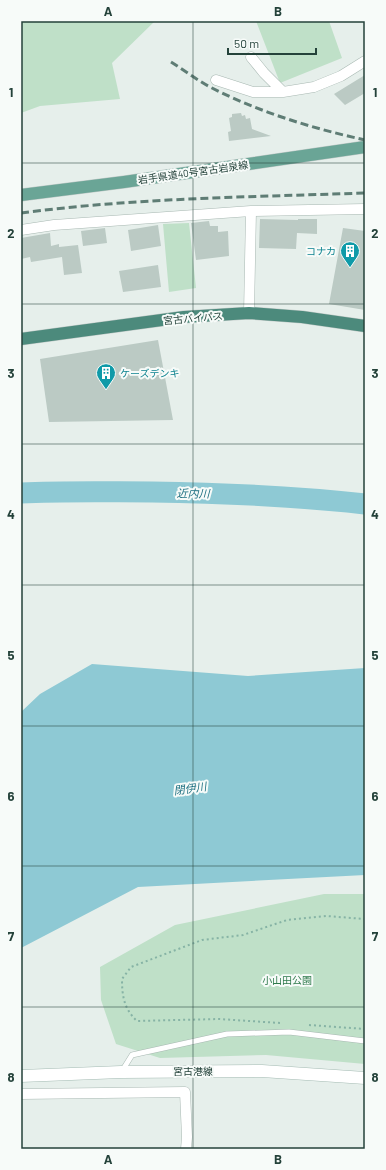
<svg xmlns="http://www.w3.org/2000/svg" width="386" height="1170" font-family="Barlow,'Noto Sans JP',sans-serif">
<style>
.green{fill:#bfe0c8}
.water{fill:#8ec9d4}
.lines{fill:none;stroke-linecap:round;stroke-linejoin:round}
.river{stroke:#8ec9d4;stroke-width:21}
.building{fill:#bbcac4}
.service-casing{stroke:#a8b8b2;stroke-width:6}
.minor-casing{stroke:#a8b8b2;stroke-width:11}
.secondary-casing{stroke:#a4bbb3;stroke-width:13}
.primary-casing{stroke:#c2cac8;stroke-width:13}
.trunk-casing{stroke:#c2cac8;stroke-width:13}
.path{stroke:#86b3a5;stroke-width:2;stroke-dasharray:2 3;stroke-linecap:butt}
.service{stroke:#fff;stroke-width:5}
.minor{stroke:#fff;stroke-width:10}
.secondary{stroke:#fff;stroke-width:12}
.primary{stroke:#6aa596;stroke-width:12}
.trunk{stroke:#4c8a7c;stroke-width:12}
.rail{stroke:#5f7d75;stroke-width:3;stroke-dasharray:8 4;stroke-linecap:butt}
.grid{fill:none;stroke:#24423a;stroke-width:1;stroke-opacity:0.55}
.labels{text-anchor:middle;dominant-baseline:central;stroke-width:4;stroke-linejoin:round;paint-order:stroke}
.street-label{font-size:10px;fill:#24423a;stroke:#f7fbf9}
.culture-label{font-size:10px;fill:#0d838f;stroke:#f7fbf9;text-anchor:end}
.park-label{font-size:10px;fill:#2d7a4b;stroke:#f7fbf9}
.water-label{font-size:11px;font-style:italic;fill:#1c6f80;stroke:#f7fbf9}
.neatline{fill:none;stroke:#24423a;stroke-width:1.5}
.grid-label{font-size:13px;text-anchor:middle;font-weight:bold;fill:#24423a}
</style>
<rect width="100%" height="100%" fill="#e6efeb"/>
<path class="green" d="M21 21H155L112 63 120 99 40 106 21 113Z
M256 21H329L342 58 280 83Z
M189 223 196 288 169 292 163 224Z
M324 894H365V1064L266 1055 160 1058 116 1044 101 1000 100 967 175 925Z"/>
<path class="water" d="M92 664 248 676 365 668V875L138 887 21 948V712L40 694Z"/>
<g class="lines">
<path class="river" d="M21 493C65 491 108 492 152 492 223 493 294 496 365 504"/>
</g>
<path class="building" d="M365 75V93L345 105 334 94Z
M241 113 242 116 245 115 246 119 250 118 252 129 271 136 229 141 228 132 231 131 229 118 232 117V114Z
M260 219 298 220V219H317V234L297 233 296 249 259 248Z
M209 221 210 226H218V232L228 231 229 256 196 260 191 223Z
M158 225 161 246 131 251 128 230Z
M105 228 107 243 83 246 81 231Z
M343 228 365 231V310L329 304Z
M50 233 51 246 59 244V247L78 245 82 273 64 275 62 257 31 262 30 257 21 259V238Z
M158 265 161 287 123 292 119 271Z
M158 340 173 420 49 422 40 359Z"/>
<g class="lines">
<g class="service-casing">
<path id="service" d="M122 1071 132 1055 227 1034 289 1032 365 1041"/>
</g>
<g class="minor-casing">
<path id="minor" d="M251 57 264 73 283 92
M216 80 253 92H283L314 87 341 76 365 61
M21 230 54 225 251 211 365 209
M249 313 251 211
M21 1094 185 1092 187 1137 186 1149"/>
</g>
<g class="secondary-casing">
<path id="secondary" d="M21 1076 121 1072 262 1071 365 1078"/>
</g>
<g class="primary-casing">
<path id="primary" d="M21 195 124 182 365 147"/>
</g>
<g class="trunk-casing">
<path id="trunk" d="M21 339 184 317 249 313 302 317 365 326"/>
</g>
<path class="path" d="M280 1023 219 1019 137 1021C124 1009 122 996 122 979L131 967 202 940 243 935 287 920 326 916 365 919
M309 1025 365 1029"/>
<use href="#service" class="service"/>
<use href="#minor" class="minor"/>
<use href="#secondary" class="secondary"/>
<use href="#primary" class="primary"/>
<use href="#trunk" class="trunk"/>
<path class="rail" d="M171 62C184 70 197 80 210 87 259 112 311 128 365 140
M21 213C135 198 250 197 365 193"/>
</g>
<path class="grid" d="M193 21V1149M21 163H365M21 304H365M21 444H365M21 585H365M21 726H365M21 866H365M21 1007H365"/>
<defs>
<g id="building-pin" transform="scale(1)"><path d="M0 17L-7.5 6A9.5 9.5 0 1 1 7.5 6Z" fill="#0f9aa8" stroke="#f7fbf9"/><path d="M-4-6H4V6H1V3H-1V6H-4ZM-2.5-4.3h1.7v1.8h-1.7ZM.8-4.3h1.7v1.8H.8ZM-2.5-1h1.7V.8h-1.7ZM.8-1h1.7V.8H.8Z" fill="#fff"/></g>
</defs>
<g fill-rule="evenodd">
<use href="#building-pin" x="350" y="251"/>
<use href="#building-pin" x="106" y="373"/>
</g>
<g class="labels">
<g class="street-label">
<text transform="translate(193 172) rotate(-8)">岩手県道40号宮古岩泉線</text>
<text transform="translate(193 318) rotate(-5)">宮古バイパス</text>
<text x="193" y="1071">宮古港線</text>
</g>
<g class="culture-label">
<text x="336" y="251">コナカ</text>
<text x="120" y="373" text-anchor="start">ケーズデンキ</text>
</g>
<g class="park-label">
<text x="287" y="980">小山田公園</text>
</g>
<g class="water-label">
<text transform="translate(193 493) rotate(1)">近内川</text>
<text transform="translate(190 788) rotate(-8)">閉伊川</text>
</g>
</g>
<rect width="386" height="1170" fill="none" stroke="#f7fbf9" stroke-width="44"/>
<path d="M228 48v6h88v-6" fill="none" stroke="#24423a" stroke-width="2"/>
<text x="234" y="48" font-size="12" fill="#24423a" stroke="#f7fbf9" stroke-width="3" paint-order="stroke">50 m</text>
<rect x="22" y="22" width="342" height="1126" class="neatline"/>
<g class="grid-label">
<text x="108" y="16">A</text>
<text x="278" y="16">B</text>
<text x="11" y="97">1</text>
<text x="375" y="97">1</text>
<text x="11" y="238">2</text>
<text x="375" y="238">2</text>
<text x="11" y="378">3</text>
<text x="375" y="378">3</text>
<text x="11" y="519">4</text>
<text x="375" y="519">4</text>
<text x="11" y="660">5</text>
<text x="375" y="660">5</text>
<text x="11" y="801">6</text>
<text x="375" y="801">6</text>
<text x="11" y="941">7</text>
<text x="375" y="941">7</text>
<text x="11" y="1082">8</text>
<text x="375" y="1082">8</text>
<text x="108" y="1164">A</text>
<text x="278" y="1164">B</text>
</g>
</svg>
